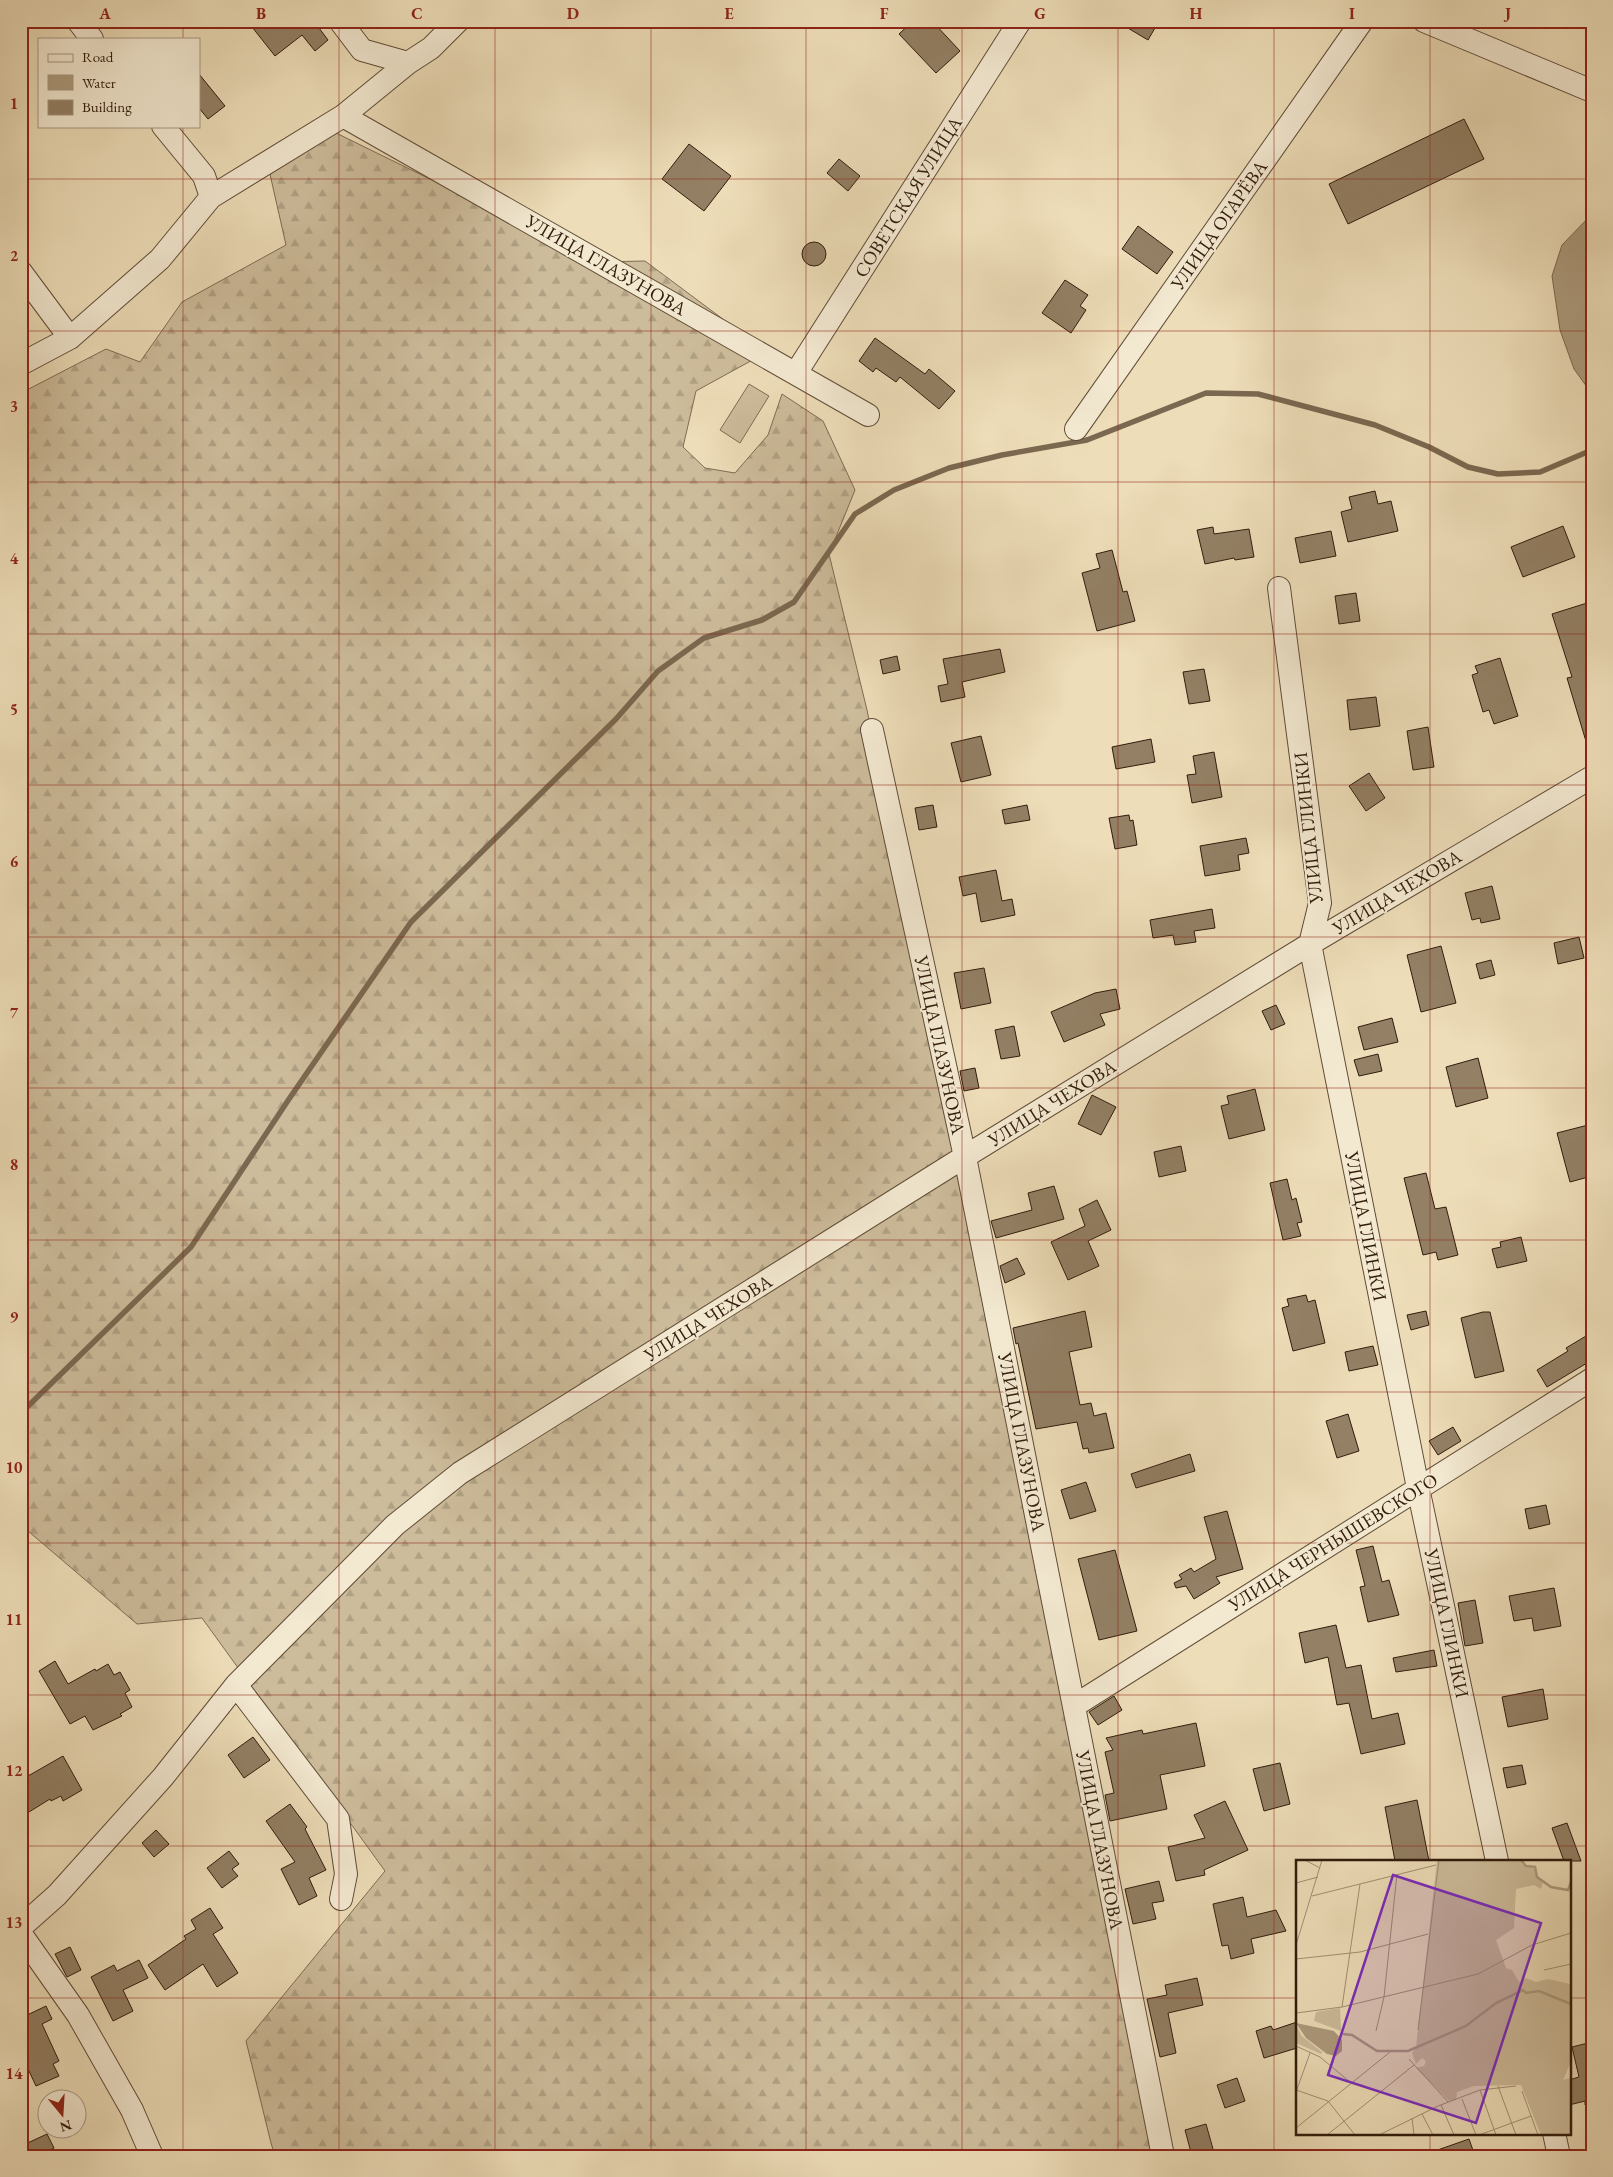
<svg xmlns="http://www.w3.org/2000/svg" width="1613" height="2177" font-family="'EB Garamond',serif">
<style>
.forest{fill:url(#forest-firs);stroke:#7f6c54}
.pitch{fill:#cdbc9b;stroke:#7f6c54}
.water{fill:#ad9b7e;stroke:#7b6850}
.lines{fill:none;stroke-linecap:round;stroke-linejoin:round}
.stream{stroke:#7b6850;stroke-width:5.5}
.building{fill:#938065;stroke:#311c0c}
.minor-casing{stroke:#604c37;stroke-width:24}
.minor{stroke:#f3e9d1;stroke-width:22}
.grid{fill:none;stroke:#8f2418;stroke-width:1;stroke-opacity:0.55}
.labels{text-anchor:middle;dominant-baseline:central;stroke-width:4;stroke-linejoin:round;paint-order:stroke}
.street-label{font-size:19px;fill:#311c0c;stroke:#f3e9d1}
.inset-river{fill:none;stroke:#ad9b7e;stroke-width:2.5}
.inset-road{fill:none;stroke:#a29073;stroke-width:1}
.view{fill:#7b2cbf;fill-opacity:0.15;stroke:#7b2cbf;stroke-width:2.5}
.inset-edge{fill:none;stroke:#311c0c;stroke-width:2.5}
.neatline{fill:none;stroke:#8f2418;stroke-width:2}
.grid-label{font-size:16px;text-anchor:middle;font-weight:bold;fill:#8f2418}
</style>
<defs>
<pattern id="forest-firs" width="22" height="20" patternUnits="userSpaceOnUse" patternTransform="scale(1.25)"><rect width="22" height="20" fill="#cdbc9b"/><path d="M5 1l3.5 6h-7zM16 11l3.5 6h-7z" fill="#b0a184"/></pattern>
</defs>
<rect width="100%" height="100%" fill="#edddb8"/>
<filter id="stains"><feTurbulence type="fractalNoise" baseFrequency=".004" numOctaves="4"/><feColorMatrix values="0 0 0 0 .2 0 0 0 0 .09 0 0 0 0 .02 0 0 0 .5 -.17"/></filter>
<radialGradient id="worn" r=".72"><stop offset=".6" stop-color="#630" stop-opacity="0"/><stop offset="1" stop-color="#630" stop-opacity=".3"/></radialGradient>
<path class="forest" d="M332 131 599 262 645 261 767 352 696 391 683 447 705 468 735 473 768 435 782 394 823 421 855 490 829 554 867 710 1052 1594 1152 2156H275L271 2143 246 2041 385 1871 202 1618 137 1624 21 1525V393L106 349 140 362 182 302 286 245 267 161Z"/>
<path class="pitch" d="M749 384 769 396 740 443 720 430Z"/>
<path class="water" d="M1592 214V394L1574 369 1560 330 1552 276 1562 245Z"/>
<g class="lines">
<path class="stream" d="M21 1413 191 1247 289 1099 411 922 616 719 658 671 704 638 762 620 794 602 855 514 894 490 949 468 1002 455 1087 440 1206 393 1258 394 1375 425 1429 447 1468 467 1498 474 1540 472 1592 450"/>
</g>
<path class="building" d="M260 21H320L316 24 328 40 315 51 302 35 275 56 252 27Z
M913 21H932L960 51 936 73 899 34Z
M1116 21H1159L1148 40Z
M199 74 225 106 208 119 199 108Z
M1464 119 1484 159 1348 224 1329 184Z
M689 144 731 176 704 211 662 179Z
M839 159 860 176 848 191 827 173Z
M1138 226 1173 252 1157 274 1122 249Z
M802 254a12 12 0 1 1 24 0a12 12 0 1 1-24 0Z
M1065 280 1088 295 1080 306 1086 310 1071 333 1042 313Z
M875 338 925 374 929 369 955 391 939 409 900 377 896 382 876 368 873 372 859 361Z
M1375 491 1378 504 1391 501 1398 531 1348 542 1341 512 1352 509 1349 497Z
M1563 526 1575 557 1523 577 1511 547Z
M1213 527 1214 534 1249 529 1254 557 1235 560 1234 558 1205 564 1197 530Z
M1331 531 1336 556 1300 563 1295 538Z
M1112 550 1123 592 1127 591 1135 621 1097 631 1082 573 1100 568 1096 554Z
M1356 593 1360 621 1339 624 1335 596Z
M1587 603 1592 619V747L1588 748 1567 678 1572 677 1552 614Z
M1000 649 1005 672 962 682 965 697 941 702 938 686 948 684 943 659Z
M897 656 900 670 883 674 880 660Z
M1500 658 1518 716 1494 724 1489 710 1483 712 1472 675 1478 673 1475 666Z
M1204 669 1210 701 1189 704 1183 672Z
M1376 697 1380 726 1350 730 1347 700Z
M1428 727 1434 767 1413 770 1407 731Z
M981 736 991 775 961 782 951 743Z
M1151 739 1155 762 1116 769 1112 747Z
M1214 752 1222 797 1192 803 1187 775 1196 774 1193 756Z
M1369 773 1385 798 1366 811 1349 786Z
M933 805 937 827 919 830 915 808Z
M1027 805 1030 820 1005 824 1002 810Z
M1129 815 1130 821 1133 820 1137 845 1115 849 1109 818Z
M1246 838 1249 853 1238 855 1240 870 1205 876 1200 846Z
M996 870 1002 901 1012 899 1015 915 981 922 976 893 963 896 959 877Z
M1492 886 1500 919 1481 923 1480 918 1472 920 1465 893Z
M1212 909 1215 928 1194 931 1196 942 1175 945 1173 935 1153 938 1150 920Z
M1579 937 1584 958 1558 964 1554 943Z
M1441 946 1456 1003 1421 1012 1407 955Z
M1491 960 1495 975 1480 979 1476 964Z
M984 968 991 1003 961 1009 954 973Z
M1116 989 1120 1009 1100 1014 1105 1025 1064 1042 1051 1012 1095 993Z
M1276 1005 1285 1024 1271 1030 1262 1011Z
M1392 1018 1398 1042 1364 1050 1358 1027Z
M1014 1026 1020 1056 1001 1059 995 1030Z
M1378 1054 1382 1071 1359 1076 1354 1060Z
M1478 1058 1488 1098 1456 1107 1446 1067Z
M975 1068 979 1088 964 1091 960 1071Z
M1255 1089 1265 1130 1229 1139 1221 1106 1229 1104 1227 1096Z
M1092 1095 1116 1107 1101 1135 1078 1124Z
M1592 1124V1176L1570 1182 1557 1133Z
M1181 1146 1186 1171 1159 1177 1154 1152Z
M1426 1173 1435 1209 1446 1207 1458 1255 1438 1260 1436 1252 1423 1255 1404 1178Z
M1287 1179 1292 1200 1296 1198 1302 1222 1297 1223 1301 1236 1283 1240 1270 1183Z
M1054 1186 1064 1219 996 1238 991 1221 1032 1210 1028 1193Z
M1097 1200 1111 1230 1088 1241 1099 1266 1068 1280 1051 1242 1085 1226 1079 1209Z
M1521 1237 1527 1261 1497 1268 1492 1249 1501 1247 1500 1242Z
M1017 1258 1025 1274 1005 1283 1000 1266Z
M1306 1295 1308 1302 1315 1300 1325 1343 1293 1351 1282 1308 1289 1306 1287 1299Z
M1085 1311 1092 1347 1069 1352 1080 1405 1091 1403 1094 1416 1106 1413 1114 1448 1089 1453 1088 1448 1083 1449 1077 1422 1036 1429 1018 1343 1016 1344 1013 1328Z
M1426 1311 1429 1325 1411 1330 1407 1315Z
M1483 1312H1490L1504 1371 1475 1378 1461 1318Z
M1586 1336 1592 1346V1360L1547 1387 1537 1370 1568 1351 1566 1348Z
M1373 1346 1378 1365 1349 1371 1345 1352Z
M1348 1414 1359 1451 1337 1458 1326 1421Z
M1453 1427 1461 1441 1438 1455 1429 1441Z
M1190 1454 1195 1471 1136 1488 1131 1474Z
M1086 1482 1096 1511 1070 1519 1061 1490Z
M1546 1505 1550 1524 1529 1529 1525 1509Z
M1227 1511 1243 1569 1216 1577 1220 1583 1194 1599 1186 1586 1176 1588 1174 1583 1182 1579 1179 1575 1191 1568 1194 1572 1216 1559 1204 1517Z
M1373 1546 1382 1582 1389 1580 1399 1615 1368 1622 1360 1587 1365 1586 1356 1550Z
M1115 1550 1137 1631 1099 1640 1078 1559Z
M1554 1588 1561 1626 1534 1631 1532 1618 1514 1621 1509 1596Z
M1475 1600 1483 1643 1465 1646 1458 1603Z
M1336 1625 1346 1668 1361 1665 1372 1719 1398 1713 1405 1744 1361 1754 1349 1703 1337 1705 1328 1657 1305 1663 1299 1633Z
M1434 1650 1437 1666 1396 1672 1393 1658Z
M55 1661 68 1684 95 1669 96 1671 108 1664 114 1675 120 1672 130 1690 125 1693 132 1707 120 1714 122 1716 93 1730 85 1716 70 1724 39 1671Z
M1543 1689 1548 1719 1508 1727 1502 1697Z
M1114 1696 1122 1710 1098 1725 1089 1712Z
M1196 1723 1205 1766 1160 1775 1167 1809 1110 1821 1105 1795 1114 1793 1105 1752 1113 1750 1106 1738 1142 1730 1143 1734Z
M253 1737 270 1760 244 1778 228 1755Z
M63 1756 82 1790 63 1801 61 1796 51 1801 50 1799 21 1817V1780Z
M1280 1763 1290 1804 1264 1811 1253 1769Z
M1522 1765 1526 1784 1507 1788 1503 1768Z
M1417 1800 1429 1861H1395L1385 1807Z
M1225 1801 1248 1850 1204 1870 1205 1875 1176 1881 1168 1847 1205 1838 1194 1815Z
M290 1804 307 1827 305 1829 326 1870 309 1878 317 1896 299 1905 281 1869 295 1862 266 1821Z
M1567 1823 1581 1861H1564L1552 1828Z
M156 1830 169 1844 154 1857 142 1843Z
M229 1851 239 1864 232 1869 238 1876 222 1888 207 1868Z
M1159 1881 1164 1901 1152 1903 1156 1919 1133 1924 1125 1889Z
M1243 1897 1247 1917 1276 1910 1286 1931 1251 1939 1254 1953 1231 1959 1228 1945 1222 1946 1213 1904Z
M210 1908 223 1928 213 1934 238 1973 217 1987 203 1964 165 1990 148 1965 186 1939 184 1936 196 1929 191 1920Z
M70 1947 81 1970 67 1977 55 1954Z
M139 1960 148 1978 123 1990 133 2011 113 2021 91 1977 114 1965 117 1971Z
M1197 1978 1203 2005 1168 2013 1176 2053 1160 2057 1147 1999 1167 1995 1165 1985Z
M46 2006 52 2019 42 2024 59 2061 53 2064 59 2076 36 2086 21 2054V2018Z
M1297 2022V2048L1264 2058 1256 2031 1271 2026 1273 2030Z
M1592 2042V2104L1585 2105V2101L1569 2105V2080L1579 2077 1572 2047Z
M1237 2078 1245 2101 1225 2108 1217 2085Z
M1206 2124 1215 2156H1192L1185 2130Z
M47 2134 54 2148 38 2156H21V2146Z
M1469 2139 1475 2156H1429V2153Z"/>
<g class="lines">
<g class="minor-casing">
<path id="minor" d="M78 21 92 39
M340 21 362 50 408 63
M1424 21 1592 91
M343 116 868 415
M163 126 204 176 211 197
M21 272 70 338
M21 364 70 338 160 259 211 197 343 116 408 63 431 48 458 21
M796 373 1020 21
M1076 429 1362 21
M1279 588 1320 903 1310 944 1418 1488 1497 1861
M872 730 965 1157 1163 2156
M236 1685 338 1819 346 1874 341 1899
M1074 1706 1592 1379
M21 1927 57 1895 163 1777 236 1685 395 1525 460 1473 953 1164 1310 944 1592 777
M21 1934 78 2015 132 2110 152 2156
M1554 2133 1559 2156"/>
</g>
<use href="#minor" class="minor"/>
</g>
<path class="grid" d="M183 21V39M339 21V2156M495 21V2156M651 21V2156M806 21V2156M962 21V2156M1118 21V2156M1274 21V2156M1430 21V1861M183 126V2156M21 179H1592M21 331H1592M21 482H1592M21 634H1592M21 785H1592M21 937H1592M21 1088H1592M21 1240H1592M21 1392H1592M21 1543H1592M21 1695H1592M21 1846H1592M21 1998H1297M1569 1998H1592M1430 2133V2156"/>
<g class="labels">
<g class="street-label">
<text transform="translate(908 197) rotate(-58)">СОВЕТСКАЯ УЛИЦА</text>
<text transform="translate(1219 225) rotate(-55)">УЛИЦА ОГАРЁВА</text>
<text transform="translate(606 265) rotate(30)">УЛИЦА ГЛАЗУНОВА</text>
<text transform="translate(1308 828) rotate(-96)">УЛИЦА ГЛИНКИ</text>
<text transform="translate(1397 892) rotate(-31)">УЛИЦА ЧЕХОВА</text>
<text transform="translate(940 1045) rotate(78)">УЛИЦА ГЛАЗУНОВА</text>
<text transform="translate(1052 1103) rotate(-32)">УЛИЦА ЧЕХОВА</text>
<text transform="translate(1366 1226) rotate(79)">УЛИЦА ГЛИНКИ</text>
<text transform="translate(708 1318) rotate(-32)">УЛИЦА ЧЕХОВА</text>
<text transform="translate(1022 1442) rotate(79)">УЛИЦА ГЛАЗУНОВА</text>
<text transform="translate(1333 1542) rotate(-32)">УЛИЦА ЧЕРНЫШЕВСКОГО</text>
<text transform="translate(1447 1623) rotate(78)">УЛИЦА ГЛИНКИ</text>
<text transform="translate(1100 1840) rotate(79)">УЛИЦА ГЛАЗУНОВА</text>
</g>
</g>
<g transform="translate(1296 1860)">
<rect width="275" height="275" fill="#edddb8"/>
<path d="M141 0H226L228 6 239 9V15L247 22 245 29 238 25 220 29 218 68 200 80 210 108 216 110 224 123 230 118 240 122 252 119 274 124 275 202 267 220 275 218V275H245L225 225 178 226 161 232 160 240 153 241 120 208 128 206 130 201 126 198 120 204 116 193 120 187ZM44 148 45 171 18 161 20 152ZM0 165 6 176 26 192 25 194 0 183Z" fill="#cdbc9b"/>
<path d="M223 4 238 10 245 25 227 15Z" fill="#cdbc9b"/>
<path d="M0 163 38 171 46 180V191L40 196 31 194 10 178Z" fill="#ad9b7e"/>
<path class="inset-river" d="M225 0 230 6 239 7 241 17 255 27 272 30 275 22M47 174 56 175 81 191H112L170 166 200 143 227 130 230 133 243 131 275 144"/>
<path class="inset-road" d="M9 0 24 8M0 23 22 17M16 36 140 5M0 85 26 0M0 99 64 92 132 74M248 110 275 104M46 147 64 24M0 153 46 147 182 114 236 85 275 73M122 170 143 0M80 171 88 137 101 14M0 186 24 197 54 222M113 199 152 242M202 226 220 275M0 230 32 241 59 275M184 230 200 275M226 231 242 275M0 232 14 193M166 239 180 275M145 245 158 275M126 254 137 275M116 258 118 275M0 268 94 192M31 275 118 205M83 275 142 246 184 230 220 226M183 275 235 256"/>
<path class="view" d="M97 15 245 63 180 263 32 215Z"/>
<rect width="275" height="275" class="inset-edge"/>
</g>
<rect width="1613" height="2177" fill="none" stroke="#edddb8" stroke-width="55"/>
<rect x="38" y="38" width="162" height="90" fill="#f3e9d1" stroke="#a59782"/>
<rect x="48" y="54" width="25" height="8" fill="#f3e9d1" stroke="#a59782"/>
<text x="82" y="62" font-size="15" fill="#311c0c">Road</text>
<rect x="48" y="75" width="25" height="15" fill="#ad9b7e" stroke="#a59782"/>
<text x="82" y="88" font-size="15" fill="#311c0c">Water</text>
<rect x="48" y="100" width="25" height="15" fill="#938065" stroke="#a59782"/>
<text x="82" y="112" font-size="15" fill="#311c0c">Building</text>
<g transform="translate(62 2114) rotate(162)"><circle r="24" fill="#f3e9d1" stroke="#a59782"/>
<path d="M0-4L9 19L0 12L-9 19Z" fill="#8f2418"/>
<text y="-8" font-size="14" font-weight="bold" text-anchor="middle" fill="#311c0c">N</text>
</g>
<rect x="28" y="28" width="1558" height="2122" class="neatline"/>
<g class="grid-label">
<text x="105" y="19">A</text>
<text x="261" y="19">B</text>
<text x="417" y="19">C</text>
<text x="573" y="19">D</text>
<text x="729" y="19">E</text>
<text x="884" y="19">F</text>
<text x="1040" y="19">G</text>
<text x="1196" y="19">H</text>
<text x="1352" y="19">I</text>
<text x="1508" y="19">J</text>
<text x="14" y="109">1</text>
<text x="14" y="261">2</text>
<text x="14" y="412">3</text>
<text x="14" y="564">4</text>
<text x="14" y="715">5</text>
<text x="14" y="867">6</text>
<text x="14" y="1018">7</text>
<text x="14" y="1170">8</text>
<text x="14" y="1322">9</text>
<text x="14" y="1473">10</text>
<text x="14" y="1625">11</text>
<text x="14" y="1776">12</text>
<text x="14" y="1928">13</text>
<text x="14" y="2079">14</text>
</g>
<rect width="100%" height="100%" filter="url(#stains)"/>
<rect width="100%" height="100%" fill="url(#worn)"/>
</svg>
